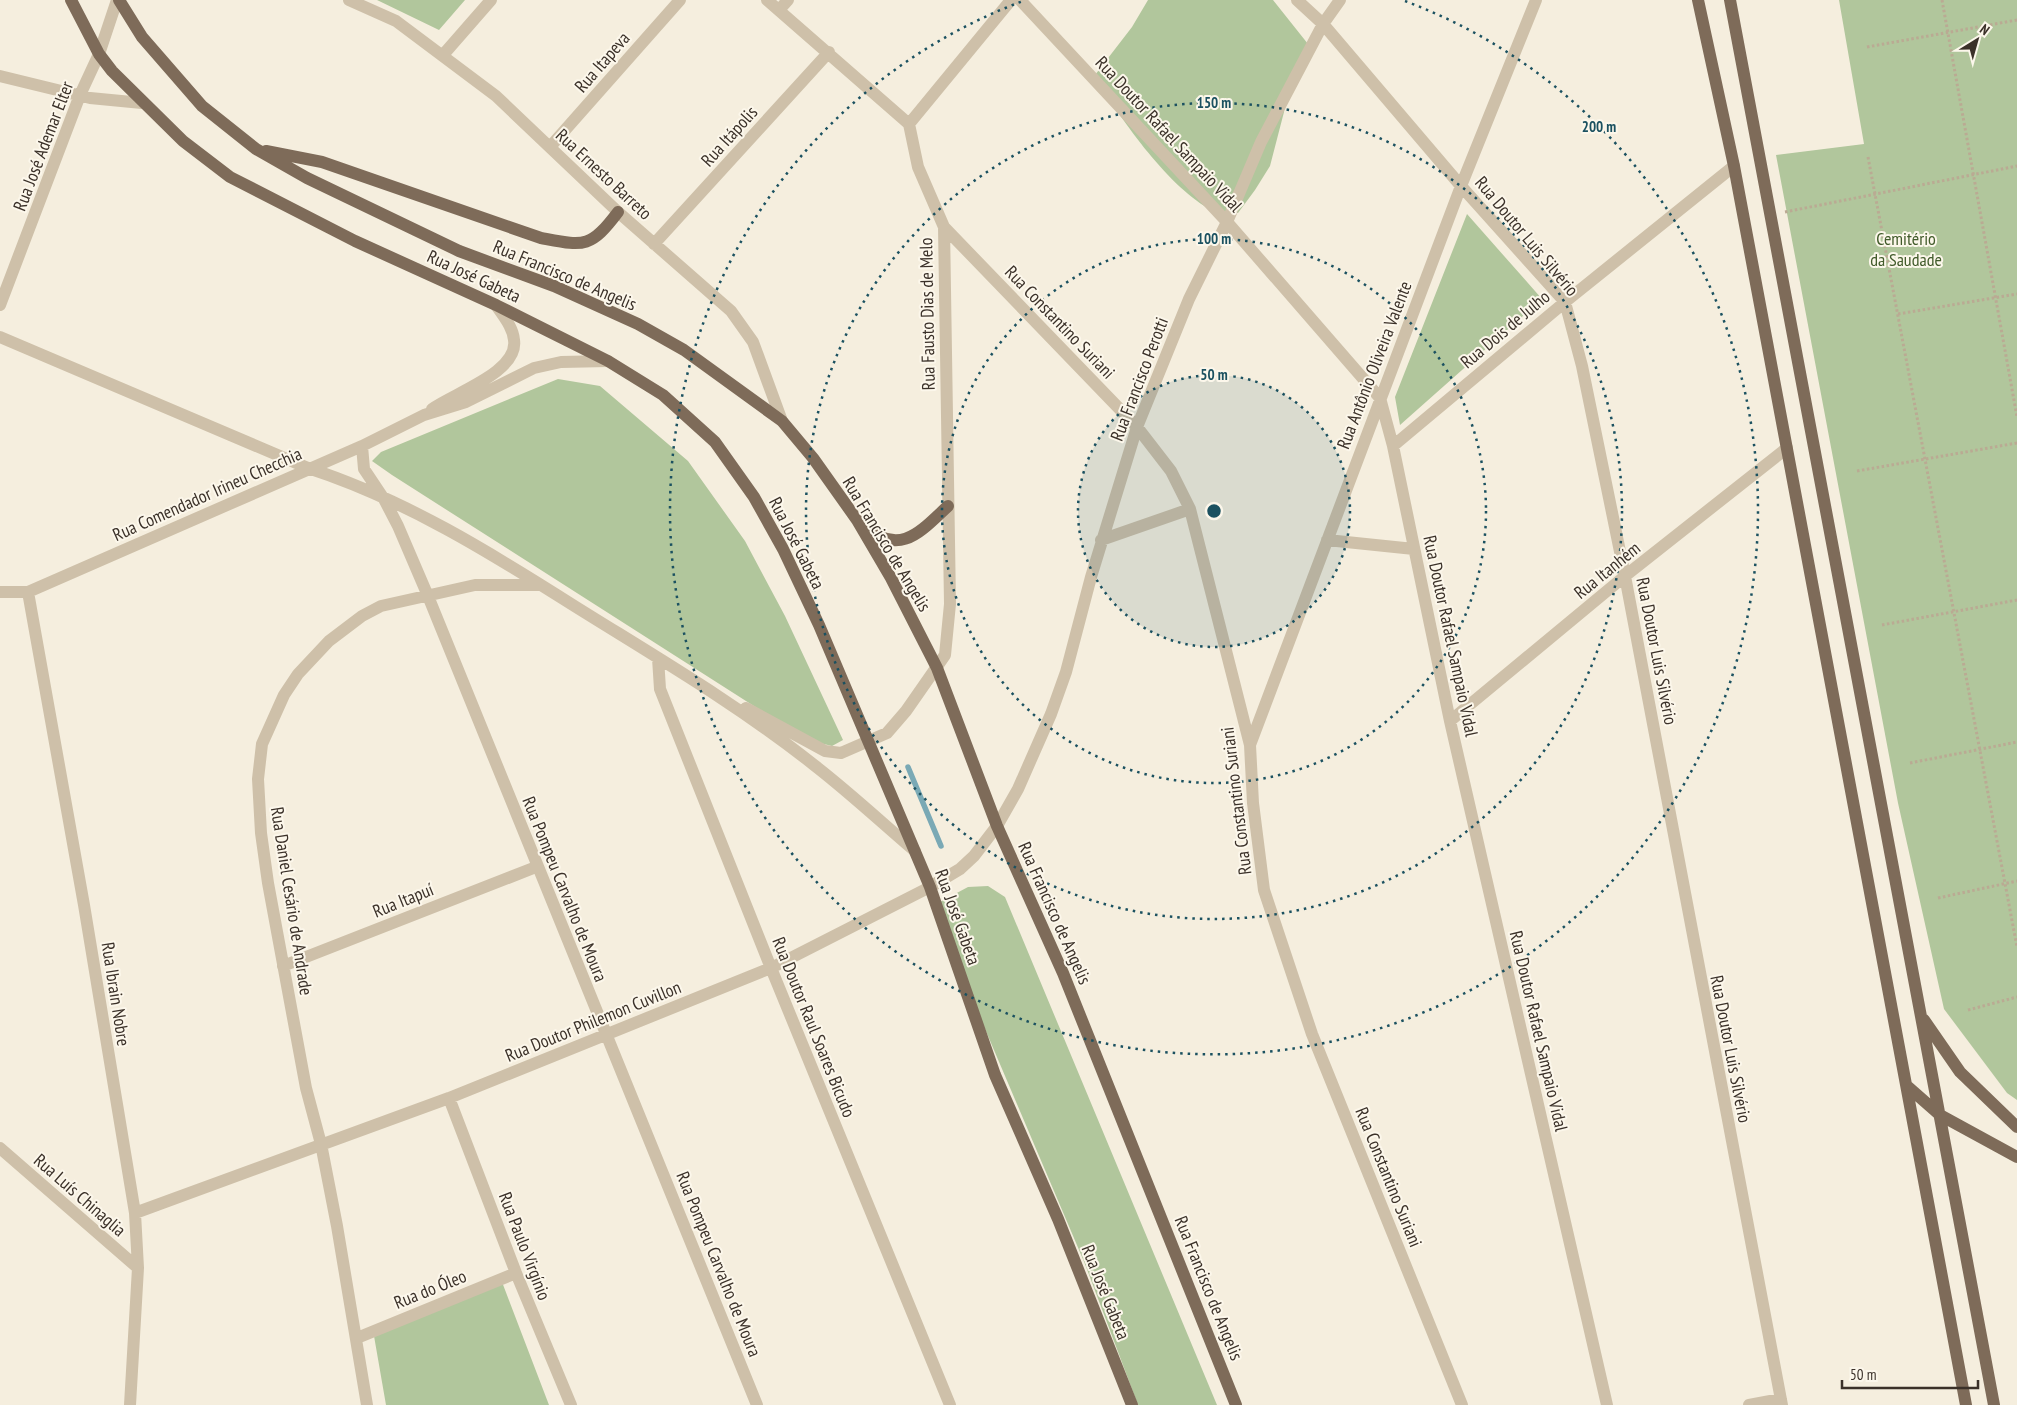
<svg xmlns="http://www.w3.org/2000/svg" width="2017" height="1405" font-family="'PT Sans Narrow',sans-serif">
<style>
.green{fill:#b1c69c}
.lines{fill:none;stroke-linecap:round;stroke-linejoin:round}
.stream{stroke:#7aa9b5;stroke-width:5.5}
.path{stroke:#baaa93;stroke-width:3;stroke-dasharray:2.5 2.5;stroke-linecap:butt}
.minor{stroke:#cec0a9;stroke-width:12}
.major{stroke:#7e6b59;stroke-width:12}
.ring{fill:none;stroke:#1b5160;stroke-width:2.5;stroke-dasharray:2.5 5}
.labels{text-anchor:middle;dominant-baseline:central;stroke-width:4;stroke-linejoin:round;paint-order:stroke}
.street-label{font-size:18px;fill:#3b3129;stroke:#fcf7eb}
.park-label{font-size:18px;fill:#425b2b;stroke:#fcf7eb}
.centre{fill:#1b5160;stroke:#fcf7eb;stroke-width:2.5}
.ring-label{font-size:15px;text-anchor:middle;font-weight:bold;fill:#1b5160;stroke:#fcf7eb;stroke-width:4;stroke-linejoin:round;paint-order:stroke}
</style>
<rect width="100%" height="100%" fill="#f5eede"/>
<path class="green" d="M377 0H465L439 30Z
M1148 0H1273L1308 44 1288 84 1284 112 1270 166 1255 190 1238 213C1229 212 1215 212 1208 208 1167 185 1117 115 1095 75L1132 27Z
M1839 0H2017V1100L2007 1093 1944 1009 1898 803 1776 155 1864 144Z
M1467 214 1542 299 1400 425 1395 397Z
M558 379 600 386 688 461 745 541 785 616 843 740 832 746 807 740 392 475 372 461 381 452Z
M988 886 1005 897 1217 1405H1138L1085 1264 937 916 940 902 968 887Z
M502 1282 549 1405H386L374 1336Z"/>
<g class="lines">
<path class="stream" d="M908 767 941 846"/>
<path class="path" d="M1942 0 2017 417
M1867 47 2017 20
M1868 157 2017 947
M1785 212 2017 166
M1898 314 2017 294
M1857 471 2017 443
M1882 625 2017 600
M1910 763 2017 742
M1938 898 2017 881
M1968 1010 2017 997"/>
<path class="minor" d="M349 0 396 21 496 96 618 212 731 311 753 342 782 421
M767 0 909 124
M1020 0 1227 222 1380 398 1393 446 1450 721 1607 1405
M1297 0 1323 24 1461 186 1565 302 1582 366 1625 576 1782 1405
M779 10 788 0
M443 55 491 0
M0 76 90 98 142 103
M550 147 680 0
M944 227 1137 427 1171 471 1190 509 1250 745 1253 803 1264 890 1312 1034 1462 1405
M654 244 829 52
M0 305 80 95 99 54 117 0
M0 337 308 468C404 499 491 553 576 607 656 657 740 706 814 765 849 792 881 822 915 851
M432 409C454 393 519 372 514 340 513 327 503 316 496 305
M362 446 364 469 384 499 398 526 428 596 757 1405
M1393 446 1565 302 1734 166
M1101 540 1190 509
M1327 540 1414 549
M0 592H28L362 446 424 415 466 402 534 368 561 362 608 361
M28 592 84 905 135 1213 138 1268 130 1405
M658 658 660 689 771 968 950 1405
M746 708 825 751 841 753 887 733 906 711 945 655 950 604 944 227 918 167 909 124 1011 0
M1450 721 1625 576 1787 448
M1250 745 1461 186 1536 0
M283 966 536 867
M449 1098 516 1273 571 1405
M0 1148 138 1268
M135 1213 449 1098 771 968 930 887 960 869 974 856 997 826 1018 789 1051 714 1066 672 1091 577 1137 427 1189 299 1227 222 1261 142 1323 24 1340 0
M357 1338 516 1273
M367 1405 337 1226 321 1144 306 1088 268 883 261 833 258 779 262 744 284 695 298 674 329 641 362 616 381 606 475 585H541
M1749 1405 1781 1399"/>
<path class="major" d="M71 0 99 54 112 71 183 141 230 177 355 241 496 305 608 361 663 395 715 442 754 497 783 549 819 625 930 887 995 1075 1058 1219 1132 1405
M119 0 142 37 202 106 256 149 307 178 459 251 554 286 638 324 684 350 782 421 813 458 857 520 891 578 937 668 997 826 1063 973 1236 1405
M1698 0 1734 166 1966 1405
M1730 0 1994 1405
M266 151 322 162 541 238C584 246 590 249 618 212
M864 526C900 557 920 532 948 506
M1924 1020 1960 1072 2017 1127
M1907 1086 1940 1115 2017 1157"/>
</g>
<circle cx="1214" cy="511" r="136" fill="#1b5160" fill-opacity=".12"/>
<g class="ring">
<circle cx="1214" cy="511" r="136"/>
<circle cx="1214" cy="511" r="272"/>
<circle cx="1214" cy="511" r="408"/>
<path d="M1405 1A544 544 0 1 1 1023 1"/>
</g>
<g class="labels">
<g class="street-label">
<text transform="translate(602 62) rotate(-49)">Rua Itapeva</text>
<text transform="translate(1169 134) rotate(47)">Rua Doutor Rafael Sampaio Vidal</text>
<text transform="translate(729 136) rotate(-48)">Rua Itápolis</text>
<text transform="translate(43 146) rotate(-69)">Rua José Ademar Elter</text>
<text transform="translate(604 174) rotate(43)">Rua Ernesto Barreto</text>
<text transform="translate(1527 236) rotate(50)">Rua Doutor Luis Silvério</text>
<text transform="translate(565 275) rotate(23)">Rua Francisco de Angelis</text>
<text transform="translate(474 276) rotate(25)">Rua José Gabeta</text>
<text transform="translate(927 314) rotate(-91)">Rua Fausto Dias de Melo</text>
<text transform="translate(1060 322) rotate(46)">Rua Constantino Suriani</text>
<text transform="translate(1505 329) rotate(-40)">Rua Dois de Julho</text>
<text transform="translate(1374 365) rotate(-69)">Rua Antônio Oliveira Valente</text>
<text transform="translate(1139 379) rotate(-69)">Rua Francisco Perotti</text>
<text transform="translate(207 494) rotate(-24)">Rua Comendador Irineu Checchia</text>
<text transform="translate(797 543) rotate(63)">Rua José Gabeta</text>
<text transform="translate(887 544) rotate(59)">Rua Francisco de Angelis</text>
<text transform="translate(1607 570) rotate(-39)">Rua Itanhém</text>
<text transform="translate(1451 636) rotate(78)">Rua Doutor Rafael Sampaio Vidal</text>
<text transform="translate(1657 651) rotate(79)">Rua Doutor Luis Silvério</text>
<text transform="translate(1236 801) rotate(-97)">Rua Constantino Suriani</text>
<text transform="translate(565 889) rotate(68)">Rua Pompeu Carvalho de Moura</text>
<text transform="translate(403 900) rotate(-22)">Rua Itapuí</text>
<text transform="translate(292 901) rotate(81)">Rua Daniel Cesário de Andrade</text>
<text transform="translate(1055 913) rotate(66)">Rua Francisco de Angelis</text>
<text transform="translate(958 917) rotate(70)">Rua José Gabeta</text>
<text transform="translate(116 994) rotate(81)">Rua Ibrain Nobre</text>
<text transform="translate(593 1021) rotate(-22)">Rua Doutor Philemon Cuvillon</text>
<text transform="translate(814 1027) rotate(68)">Rua Doutor Raul Soares Bicudo</text>
<text transform="translate(1539 1031) rotate(77)">Rua Doutor Rafael Sampaio Vidal</text>
<text transform="translate(1731 1049) rotate(79)">Rua Doutor Luis Silvério</text>
<text transform="translate(1389 1177) rotate(68)">Rua Constantino Suriani</text>
<text transform="translate(80 1195) rotate(41)">Rua Luís Chinaglia</text>
<text transform="translate(525 1246) rotate(69)">Rua Paulo Virgínio</text>
<text transform="translate(719 1264) rotate(68)">Rua Pompeu Carvalho de Moura</text>
<text transform="translate(1209 1288) rotate(68)">Rua Francisco de Angelis</text>
<text transform="translate(430 1289) rotate(-22)">Rua do Óleo</text>
<text transform="translate(1106 1292) rotate(68)">Rua José Gabeta</text>
</g>
<g class="park-label">
<text x="1906" y="238">Cemitério<tspan x="1906" dy="21">da Saudade</tspan></text>
</g>
</g>
<circle cx="1214" cy="511" r="8" class="centre"/>
<g class="ring-label">
<text x="1214" y="108">150 m</text>
<text x="1599" y="132">200 m</text>
<text x="1214" y="244">100 m</text>
<text x="1214" y="380">50 m</text>
</g>
<g transform="translate(1977 40) rotate(37)" stroke="#fcf7eb" stroke-width="4" paint-order="stroke">
<path d="M0-4L9 19L0 12L-9 19Z" fill="#3b3129"/>
<text y="-8" font-size="14" font-weight="bold" text-anchor="middle" fill="#3b3129">N</text>
</g>
<path d="M1842 1380v8h136v-8" fill="none" stroke="#3b3129" stroke-width="2.5"/>
<text x="1850" y="1380" font-size="15" fill="#3b3129" stroke="#fcf7eb" stroke-width="4" paint-order="stroke">50 m</text>
</svg>
